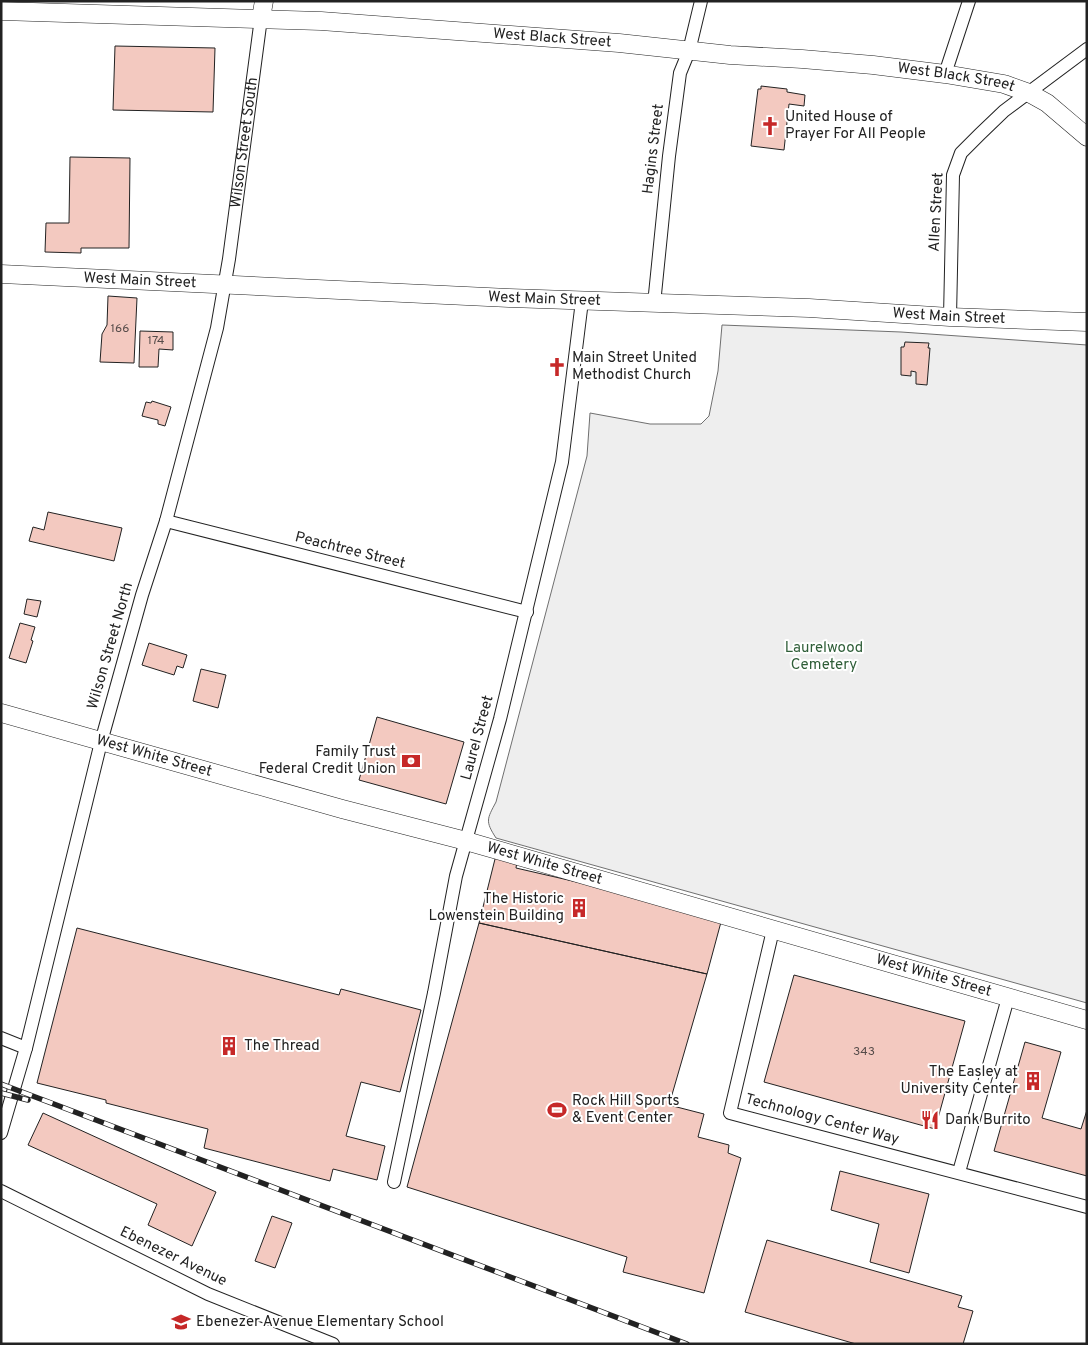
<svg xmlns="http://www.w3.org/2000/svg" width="1088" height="1345" font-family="Overpass,sans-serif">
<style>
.green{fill:#eee;stroke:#6f6f6f}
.building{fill:#f3c9c0;stroke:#222}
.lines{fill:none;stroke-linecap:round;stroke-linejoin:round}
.street-casing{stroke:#222;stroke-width:14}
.secondary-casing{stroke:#222;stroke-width:19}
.street{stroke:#fff;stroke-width:12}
.secondary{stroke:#fff;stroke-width:18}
.rail-casing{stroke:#222;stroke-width:5.5}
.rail{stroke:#fff;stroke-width:4;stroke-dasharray:11;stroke-linecap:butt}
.labels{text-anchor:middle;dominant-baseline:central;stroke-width:4;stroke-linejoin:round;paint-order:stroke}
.number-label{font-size:12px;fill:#564c4a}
.street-label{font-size:15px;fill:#222;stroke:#fff}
.poi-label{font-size:15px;fill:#222;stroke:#fff;text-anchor:start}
.park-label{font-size:15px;fill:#2f5e38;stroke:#fff}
</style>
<rect width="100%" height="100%" fill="#fff"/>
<path class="green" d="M722 325 901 332 1087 345V1003L496 838C485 821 487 819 496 802L587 456 590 413 650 424H701L709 416 718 371Z"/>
<path class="building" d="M115 46 215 48 213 112 113 110Z
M761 86 787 89V92L805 95 804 106 789 104 784 150 751 146 758 89H761Z
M70 157 130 158 129 248H81V253L45 252 46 223H69Z
M108 296 137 298 134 363 100 362 102 334 107 325Z
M140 331 173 332V350L159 349 158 367H139Z
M905 342 929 343 928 348H930L927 385 916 384V372L911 371V376L901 375V347H904Z
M152 401 171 407 165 426 158 424V420L142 416 146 402 151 403Z
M48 512 122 528 114 561 29 541 33 527 44 530Z
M27 599 41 601 37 617 24 614Z
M20 623 35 627 31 640 33 641 26 663 9 658Z
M149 643 187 655 183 668 177 666 174 675 142 665Z
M201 669 226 675 218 708 193 701Z
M377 717 464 742 446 804 359 780Z
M496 855 517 861 516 868 629 894 721 922 707 974 479 923Z
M479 923 707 974 669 1105 704 1114 698 1137 729 1145 728 1153 741 1158 704 1293 623 1272 627 1257 407 1187Z
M77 928 339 995 341 989 421 1010 400 1092 361 1082 346 1136 385 1146 377 1180 333 1169 330 1181 204 1148 208 1129 106 1103V1100L37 1083Z
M794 975 965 1021 935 1129 764 1082Z
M1025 1042 1061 1052 1042 1118 1081 1129 1087 1110V1176L994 1151Z
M43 1113 216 1192 192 1246 148 1225 157 1204 28 1145Z
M840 1171 929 1194 909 1273 870 1262 879 1224 831 1210Z
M272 1216 292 1223 275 1268 255 1261Z
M767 1240 962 1296 958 1307 973 1311 963 1344H856L745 1312Z"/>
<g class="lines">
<g class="street-casing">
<g id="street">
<path d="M945 74 969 1"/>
<path d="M654 304 669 156 680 73 689 51 701 1"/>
<path d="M950 317 953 175 961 153 980 134 1004 111 1087 49"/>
<path d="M166 521 527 612"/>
<path d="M773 930 730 1113 1087 1207"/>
<path d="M1 1038 26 1048"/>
<path id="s1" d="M1 1133 26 1048 101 742 142 595 166 521 217 328 229 259 261 18"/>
<path d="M959 1172 1008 998"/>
<path d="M394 1182 434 993 456 876 500 719 562 462 582 301"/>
<path d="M1 1191 208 1294 333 1344"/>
</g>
</g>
<g class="secondary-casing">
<g id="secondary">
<path id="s2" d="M1 11 321 21 619 43 730 55 802 59 873 65 945 74 1004 84 1029 93 1047 103 1087 137"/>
<path d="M261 18 264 1"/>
<path id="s3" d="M1 274 509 298 809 308 950 317 1087 322"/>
<path id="s4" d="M1 713 342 809 466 841 1087 1020"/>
</g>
</g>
<use href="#street" class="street"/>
<use href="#secondary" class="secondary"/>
<g class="rail-casing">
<path id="rail" d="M1 1084 687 1344
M1 1093 28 1100"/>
</g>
<use href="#rail" class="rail"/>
</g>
<defs>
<g id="church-bare" transform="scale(1.5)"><path d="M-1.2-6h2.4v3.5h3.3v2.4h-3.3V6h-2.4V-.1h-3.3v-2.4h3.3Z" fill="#c62828" stroke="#fff" stroke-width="2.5" paint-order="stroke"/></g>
<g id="bank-bare" transform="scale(1.5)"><path d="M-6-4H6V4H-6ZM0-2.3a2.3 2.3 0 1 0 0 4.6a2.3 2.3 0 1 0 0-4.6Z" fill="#c62828" stroke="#fff" stroke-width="2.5" paint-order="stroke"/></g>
<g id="building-bare" transform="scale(1.5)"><path d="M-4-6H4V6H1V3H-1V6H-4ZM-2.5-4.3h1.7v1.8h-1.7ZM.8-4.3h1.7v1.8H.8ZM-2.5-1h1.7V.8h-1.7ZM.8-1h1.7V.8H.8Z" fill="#c62828" stroke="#fff" stroke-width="2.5" paint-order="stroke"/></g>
<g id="stadium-bare" transform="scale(1.5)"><path d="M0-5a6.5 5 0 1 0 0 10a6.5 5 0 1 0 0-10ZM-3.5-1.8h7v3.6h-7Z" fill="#c62828" stroke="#fff" stroke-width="2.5" paint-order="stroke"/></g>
<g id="restaurant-bare" transform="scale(1.5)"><path d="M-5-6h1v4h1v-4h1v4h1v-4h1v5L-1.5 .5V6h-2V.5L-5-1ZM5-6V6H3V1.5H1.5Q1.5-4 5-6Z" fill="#c62828" stroke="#fff" stroke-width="2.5" paint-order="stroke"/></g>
<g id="school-bare" transform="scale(1.5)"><path d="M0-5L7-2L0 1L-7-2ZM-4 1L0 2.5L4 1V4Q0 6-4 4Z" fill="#c62828" stroke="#fff" stroke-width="2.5" paint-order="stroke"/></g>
</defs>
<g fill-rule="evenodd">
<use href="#church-bare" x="770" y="126"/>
<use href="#church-bare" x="557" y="367"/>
<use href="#bank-bare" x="411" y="761"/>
<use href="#building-bare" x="579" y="908"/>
<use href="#building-bare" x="229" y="1046"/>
<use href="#building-bare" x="1033" y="1081"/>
<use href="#stadium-bare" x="557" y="1110"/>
<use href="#restaurant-bare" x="930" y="1120"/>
<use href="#school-bare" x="181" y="1322"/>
</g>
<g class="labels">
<g class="number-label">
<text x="120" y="329">166</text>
<text x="156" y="341">174</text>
<text x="864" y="1052">343</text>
</g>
<g class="street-label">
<text stroke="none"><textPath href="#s2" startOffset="552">West Black Street</textPath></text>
<text stroke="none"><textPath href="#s2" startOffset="958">West Black Street</textPath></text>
<text stroke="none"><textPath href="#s1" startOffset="1021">Wilson Street South</textPath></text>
<text transform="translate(654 149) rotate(-83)">Hagins Street</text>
<text transform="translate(937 212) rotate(-87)">Allen Street</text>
<text stroke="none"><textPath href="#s3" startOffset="139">West Main Street</textPath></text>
<text stroke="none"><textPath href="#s3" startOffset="544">West Main Street</textPath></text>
<text stroke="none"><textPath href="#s3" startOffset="949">West Main Street</textPath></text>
<text transform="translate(350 551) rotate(14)">Peachtree Street</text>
<text transform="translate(111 646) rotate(-74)">Wilson Street North</text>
<text transform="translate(478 738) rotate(-75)">Laurel Street</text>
<text stroke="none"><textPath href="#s4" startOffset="159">West White Street</textPath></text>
<text stroke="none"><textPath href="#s4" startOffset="564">West White Street</textPath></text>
<text stroke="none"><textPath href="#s4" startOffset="969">West White Street</textPath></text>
<text transform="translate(822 1120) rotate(15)">Technology Center Way</text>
<text transform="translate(173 1257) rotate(26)">Ebenezer Avenue</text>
</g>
<g class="poi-label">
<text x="785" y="117">United House of<tspan x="785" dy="17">Prayer For All People</tspan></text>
<text x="572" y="358">Main Street United<tspan x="572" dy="17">Methodist Church</tspan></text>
<text x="396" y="752" text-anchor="end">Family Trust<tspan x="396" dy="17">Federal Credit Union</tspan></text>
<text x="564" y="899" text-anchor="end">The Historic<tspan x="564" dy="17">Lowenstein Building</tspan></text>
<text x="244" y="1046">The Thread</text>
<text x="1018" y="1072" text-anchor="end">The Easley at<tspan x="1018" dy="17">University Center</tspan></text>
<text x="572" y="1101">Rock Hill Sports<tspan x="572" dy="17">&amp; Event Center</tspan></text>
<text x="945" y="1120">Dank Burrito</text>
<text x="196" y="1322">Ebenezer Avenue Elementary School</text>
</g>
<g class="park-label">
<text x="824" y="648">Laurelwood<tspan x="824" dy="17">Cemetery</tspan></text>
</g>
</g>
<rect width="1088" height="1345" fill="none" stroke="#222222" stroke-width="5"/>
</svg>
